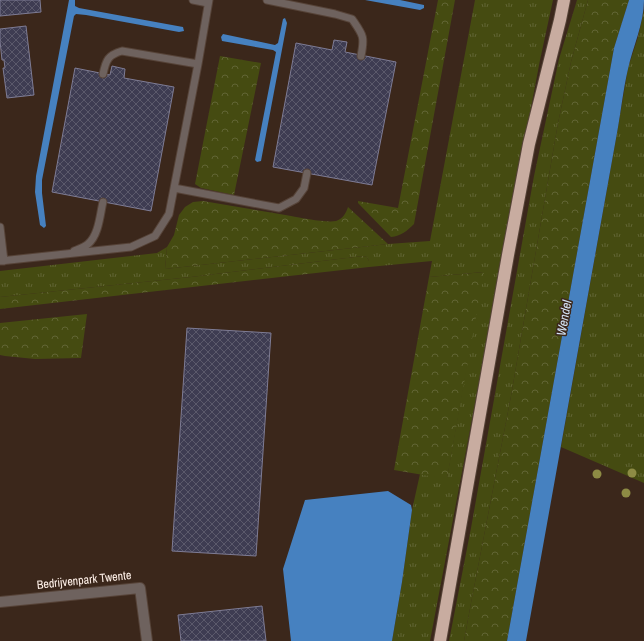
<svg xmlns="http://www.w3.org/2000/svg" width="644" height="641" font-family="'Archivo Narrow',sans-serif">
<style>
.grass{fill:url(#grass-tufts)}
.forest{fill:url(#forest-crowns)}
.water{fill:#4681c0}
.building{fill:url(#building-cross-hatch);stroke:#7e7c95}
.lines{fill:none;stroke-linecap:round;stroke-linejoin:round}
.lane-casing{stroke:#564338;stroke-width:9}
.street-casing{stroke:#564338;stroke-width:12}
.highway-casing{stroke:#564338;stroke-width:14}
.lane{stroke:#6e625e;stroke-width:7}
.street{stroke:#6e625e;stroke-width:10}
.highway{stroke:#c8aca0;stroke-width:12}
.tree{fill:#8d8b44}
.labels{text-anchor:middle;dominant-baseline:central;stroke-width:3;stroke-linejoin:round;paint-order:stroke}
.street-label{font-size:12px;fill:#fff1e9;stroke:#3b271b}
.water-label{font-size:13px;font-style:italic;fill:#d3e3f4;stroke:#3b271b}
</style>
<defs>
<pattern id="grass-tufts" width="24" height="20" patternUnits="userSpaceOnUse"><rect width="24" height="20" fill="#454b11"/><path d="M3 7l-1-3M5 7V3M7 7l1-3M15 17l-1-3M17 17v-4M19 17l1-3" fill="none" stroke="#616534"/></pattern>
<pattern id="forest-crowns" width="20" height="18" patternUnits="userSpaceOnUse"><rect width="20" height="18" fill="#454b11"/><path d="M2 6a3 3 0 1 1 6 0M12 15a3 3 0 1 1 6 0" fill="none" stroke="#616534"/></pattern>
<pattern id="building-cross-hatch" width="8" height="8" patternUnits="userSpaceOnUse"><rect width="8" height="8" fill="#3e3c52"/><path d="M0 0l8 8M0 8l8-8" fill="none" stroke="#5b596b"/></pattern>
</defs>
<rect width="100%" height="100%" fill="#3b271b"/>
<path class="grass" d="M475 0H553L540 60 430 641H392L402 582 412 510 420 474 447 478 483 272 429 277 432 261 369 267V261L367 257 363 256 191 277 0 297V271L157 253 167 247 165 269 388 244 430 241Z
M577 0H588L571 62 558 123 511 396 471 603 464 641H449L471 528 534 176 559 59Z
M644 10V483L561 447 617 133 628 68 638 37Z"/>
<path class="forest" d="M438 0H455L414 224C407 231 401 236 391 237L358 203V201L398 208Z
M588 0H629L614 48 507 641H464L471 603 511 396 558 123 571 62Z
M220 56 261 63 234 195 201 188 195 184Z
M203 201C232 206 261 211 291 216 301 218 327 223 336 221 343 219 346 213 348 207L388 244 165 269 167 247 174 235 179 215 185 207 193 202Z
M363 256 367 257 369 261V267L0 309V297L191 277Z
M484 272 447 479 394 470 429 277Z
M87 314 81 358 35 359 5 356 0 355V323Z"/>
<path class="water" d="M69 0H75V6L79 8 183 27 184 31 179 32 86 15 76 14 74 16 42 180V193L46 226 44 228 40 225 35 192 36 176Z
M365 0H400L424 5V8L420 10Z
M629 0H644C644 24 633 46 628 69 623 90 621 112 617 133L526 641H507L614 48Z
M285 18 287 23 261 161 257 162 255 160 276 52 273 50 222 41 221 37 223 34 275 45 278 43 283 19Z
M388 491 411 505 412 510 402 582 392 641H291L283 569 305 500Z"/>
<path class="building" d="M0 0H40L41 12 0 16Z
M26 26 34 95 7 98 3 68H5L4 60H2L0 41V29Z
M334 40 347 42 345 52 396 62 372 185 273 167 296 43 332 50Z
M112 66 125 69 124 78 174 87 151 211 52 192 75 68 110 75Z
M187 328 271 333 256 556 172 551Z
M262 606 266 641H181L178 615Z"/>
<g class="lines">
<g class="lane-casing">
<path id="lane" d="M193 0 208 3
M267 0 335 14 352 19C363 35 365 36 361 56
M103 74C106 60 108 55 122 51L198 64
M174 188 279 208 296 199 304 188 307 173
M0 227 4 261
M74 251C79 249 85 247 88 244 99 235 100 214 103 202
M0 261 131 247 155 236 169 214 198 64 209 0"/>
</g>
<g class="street-casing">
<path id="street" d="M0 602 140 588 147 641"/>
</g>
<g class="highway-casing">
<path id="highway" d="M440 641 508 255 529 144 560 20 564 0"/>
</g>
<use href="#lane" class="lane"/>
<use href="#street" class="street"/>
<use href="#highway" class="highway"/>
</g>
<g class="tree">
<circle cx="632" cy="473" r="4.5"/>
<circle cx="597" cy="474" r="4.5"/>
<circle cx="626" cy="493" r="4.5"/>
</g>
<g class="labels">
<g class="street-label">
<text transform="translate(84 580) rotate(-6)">Bedrijvenpark Twente</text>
</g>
<g class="water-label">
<text transform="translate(564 318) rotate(-80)">Wendel</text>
</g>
</g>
</svg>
